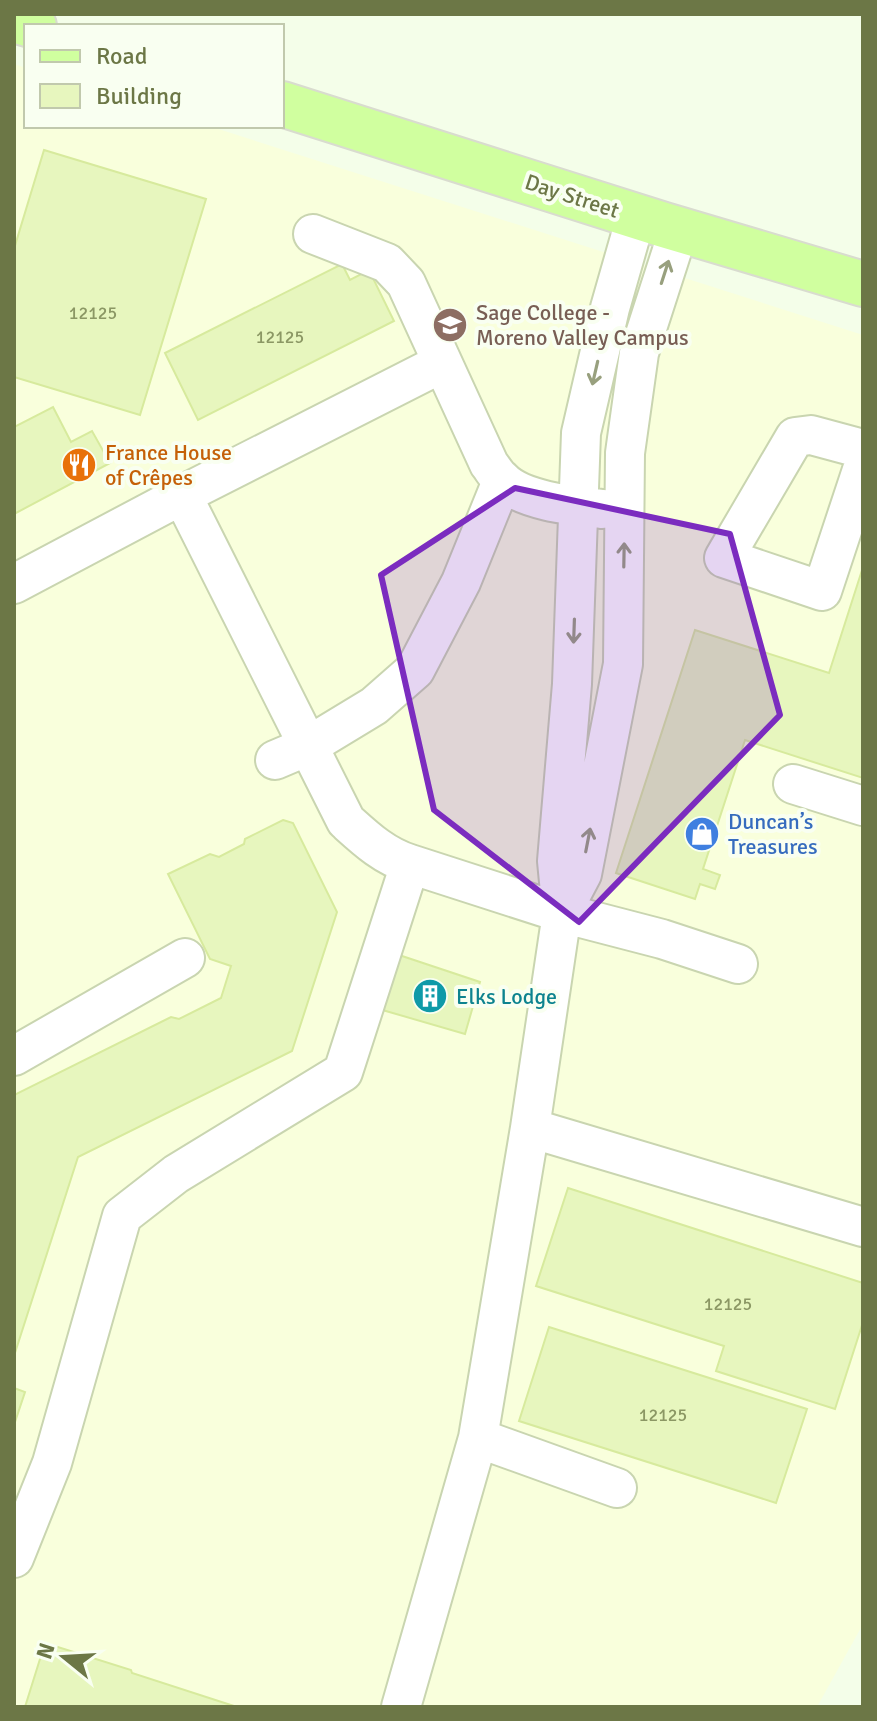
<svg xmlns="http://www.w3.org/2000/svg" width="877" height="1721" font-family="Signika,sans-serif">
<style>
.commercial{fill:#f9ffdc}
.building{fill:#e7f6be;stroke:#d7ea9d;stroke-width:2}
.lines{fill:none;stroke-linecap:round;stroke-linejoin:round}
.minor-casing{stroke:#c9d5b0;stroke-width:42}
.major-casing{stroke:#d9dccf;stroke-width:48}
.minor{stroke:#fff;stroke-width:38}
.major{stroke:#d0ff9f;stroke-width:44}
.oneway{stroke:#98a07e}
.marked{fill:#7b2cbf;fill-opacity:0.2;stroke:#7b2cbf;stroke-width:6;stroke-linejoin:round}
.labels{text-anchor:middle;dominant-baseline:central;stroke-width:8;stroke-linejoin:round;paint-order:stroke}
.number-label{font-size:18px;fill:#8b9764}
.street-label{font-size:22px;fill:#6c7746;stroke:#f9fff1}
.education-label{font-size:22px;fill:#785e54;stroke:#f9fff1;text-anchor:start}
.food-label{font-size:22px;fill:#c56008;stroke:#f9fff1;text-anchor:start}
.shop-label{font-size:22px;fill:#366cbe;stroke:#f9fff1;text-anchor:start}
.culture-label{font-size:22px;fill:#0d838f;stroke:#f9fff1;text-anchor:start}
</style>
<rect width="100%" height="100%" fill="#f4fee9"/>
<path class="commercial" d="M14 64 26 68V126H209L863 335V1624L817 1707H14Z"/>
<path class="building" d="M44 150 206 199 140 415 14 377V249Z
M342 264 350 280 369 270 394 321 198 420 165 353Z
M53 407 71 442 92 431 110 463 14 514V427Z
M863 567V778L745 740 703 869 720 875 715 889 700 884 695 899 616 873 695 630 829 673Z
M283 820 293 823 337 912 292 1051 78 1157 14 1356V1095L171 1017 179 1019 221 998 231 966 210 959 168 874 210 854 219 857 244 844 245 839Z
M396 954 480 982 465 1034 379 1009Z
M568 1188 863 1283V1322L835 1409 716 1371 724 1346 536 1286Z
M549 1327 807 1409 776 1503 519 1421Z
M14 1388 25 1392 14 1425Z
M45 1643 131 1670 132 1673 237 1707H25Z"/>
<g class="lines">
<g class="minor-casing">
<path id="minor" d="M313 234 387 263 406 283 489 464C493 469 496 475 501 479 521 501 574 506 602 509
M863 449 811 435 795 437 724 558 822 591 863 467
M182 495 346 821C366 839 384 856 410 864L562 913 662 939 738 964
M14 584 182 495 442 363
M275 760 308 746 374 706 415 670 461 582 502 481
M793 784 863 806
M563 910 582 874 623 664 625 453 639 353 679 229
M14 1056 185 958
M530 1128 863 1227
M478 1438 617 1488
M14 1558 52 1463 122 1216 176 1174 343 1072 410 864
M401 1707 478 1438 530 1128 562 913 557 861 572 684 581 433 610 308 636 217"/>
</g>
<g class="major-casing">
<path id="major" d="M14 20 34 26
M282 104 664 225 863 284"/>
</g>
<use href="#minor" class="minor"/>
<use href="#major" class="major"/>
</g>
<defs><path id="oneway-shaft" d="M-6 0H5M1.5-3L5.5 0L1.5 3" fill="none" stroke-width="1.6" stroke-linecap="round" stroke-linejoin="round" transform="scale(2)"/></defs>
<g class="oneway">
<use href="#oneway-shaft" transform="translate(665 272) rotate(-72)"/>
<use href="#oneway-shaft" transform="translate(595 373) rotate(103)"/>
<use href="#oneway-shaft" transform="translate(624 555) rotate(-89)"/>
<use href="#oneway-shaft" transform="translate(574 631) rotate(92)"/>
<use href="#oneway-shaft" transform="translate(588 840) rotate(-79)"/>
</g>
<path class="marked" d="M515 488 730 534 780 715 579 922 434 810 381 575Z"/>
<defs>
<g id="school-disc" transform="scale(1.8)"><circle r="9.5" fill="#8d6e63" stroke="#f9fff1"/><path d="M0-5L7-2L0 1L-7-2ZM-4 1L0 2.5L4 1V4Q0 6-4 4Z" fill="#fff"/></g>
<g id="restaurant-disc" transform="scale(1.8)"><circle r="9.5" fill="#e8710a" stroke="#f9fff1"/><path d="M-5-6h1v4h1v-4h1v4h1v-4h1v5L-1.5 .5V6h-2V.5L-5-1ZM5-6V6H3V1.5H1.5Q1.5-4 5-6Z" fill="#fff"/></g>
<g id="shop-disc" transform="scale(1.8)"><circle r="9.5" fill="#3f7fe0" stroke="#f9fff1"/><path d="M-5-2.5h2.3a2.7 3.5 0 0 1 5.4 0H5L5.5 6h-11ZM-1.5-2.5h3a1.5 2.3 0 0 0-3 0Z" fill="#fff"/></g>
<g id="building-disc" transform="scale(1.8)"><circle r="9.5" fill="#0f9aa8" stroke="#f9fff1"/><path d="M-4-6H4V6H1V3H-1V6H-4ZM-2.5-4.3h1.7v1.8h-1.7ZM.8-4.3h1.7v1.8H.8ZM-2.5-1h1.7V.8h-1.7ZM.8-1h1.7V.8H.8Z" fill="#fff"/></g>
</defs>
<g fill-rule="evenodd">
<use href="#school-disc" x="450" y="325"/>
<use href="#restaurant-disc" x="79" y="465"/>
<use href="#shop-disc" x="702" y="834"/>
<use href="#building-disc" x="430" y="996"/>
</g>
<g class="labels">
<g class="number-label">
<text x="93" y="313">12125</text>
<text x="280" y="337">12125</text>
<text x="728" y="1304">12125</text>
<text x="663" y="1415">12125</text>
</g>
<g class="street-label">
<text transform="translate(572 196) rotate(18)">Day Street</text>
</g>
<g class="education-label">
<text x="476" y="312">Sage College -<tspan x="476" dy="25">Moreno Valley Campus</tspan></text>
</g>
<g class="food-label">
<text x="105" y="452">France House<tspan x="105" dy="25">of Crêpes</tspan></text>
</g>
<g class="shop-label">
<text x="728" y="821">Duncan’s<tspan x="728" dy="25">Treasures</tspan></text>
</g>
<g class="culture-label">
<text x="456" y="996">Elks Lodge</text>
</g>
</g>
<rect width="877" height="1721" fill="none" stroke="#6c7746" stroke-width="32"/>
<rect x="24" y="24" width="260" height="104" fill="#f9fff1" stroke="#c1c9ad" stroke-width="2"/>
<rect x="40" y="50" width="40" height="12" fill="#d0ff9f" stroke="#c1c9ad" stroke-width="2"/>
<text x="96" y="64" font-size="24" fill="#6c7746">Road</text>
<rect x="40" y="84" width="40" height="24" fill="#e7f6be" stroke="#c1c9ad" stroke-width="2"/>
<text x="96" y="104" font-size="24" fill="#6c7746">Building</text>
<g transform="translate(64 1657) rotate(288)" stroke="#f9fff1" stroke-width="6" paint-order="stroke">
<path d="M0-6L14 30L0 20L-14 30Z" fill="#6c7746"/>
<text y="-12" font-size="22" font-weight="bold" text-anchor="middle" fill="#6c7746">N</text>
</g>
</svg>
